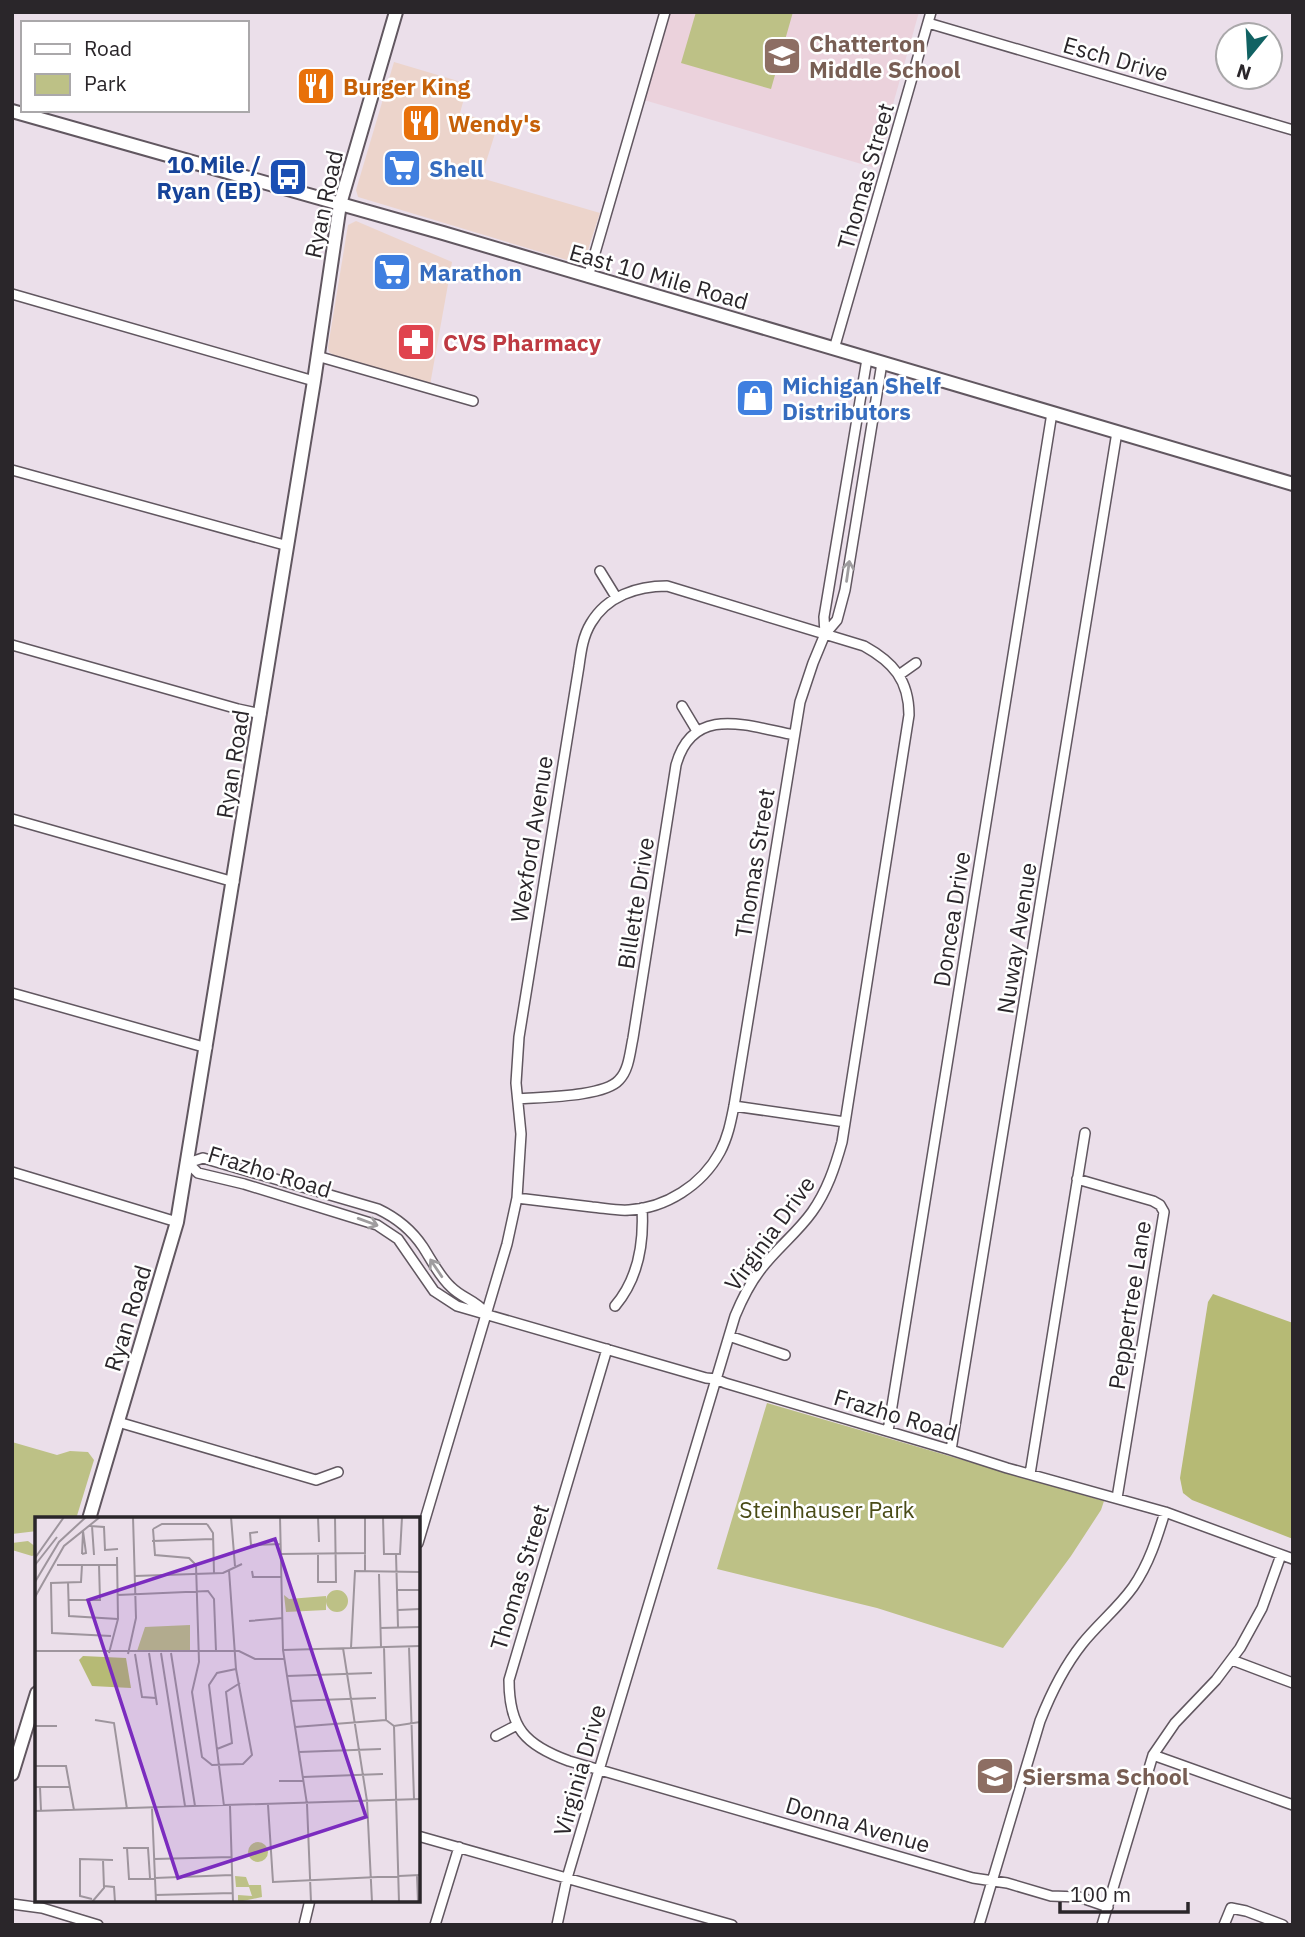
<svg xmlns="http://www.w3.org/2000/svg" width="1305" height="1937" font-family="'IBM Plex Sans',sans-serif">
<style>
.commercial{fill:#ecd4cb}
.education{fill:#ebd2dc}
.green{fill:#bdc186}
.forest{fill:#b6ba75}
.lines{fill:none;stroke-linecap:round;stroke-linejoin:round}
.street-casing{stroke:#615760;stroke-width:12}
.secondary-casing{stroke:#615760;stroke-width:16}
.street{stroke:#fff;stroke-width:9}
.secondary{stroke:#fff;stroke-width:12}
.oneway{stroke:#9f9d9f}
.labels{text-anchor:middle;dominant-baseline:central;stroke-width:5;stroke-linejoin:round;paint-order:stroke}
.education-label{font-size:23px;font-weight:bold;fill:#785e54;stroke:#fff;text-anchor:start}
.street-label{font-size:23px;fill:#2a262a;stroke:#fff}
.food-label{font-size:23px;font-weight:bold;fill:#c56008;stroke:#fff;text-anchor:start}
.transit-label{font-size:23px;font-weight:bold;fill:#164399;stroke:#fff;text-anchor:end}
.shop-label{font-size:23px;font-weight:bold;fill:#366cbe;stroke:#fff;text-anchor:start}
.health-label{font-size:23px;font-weight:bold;fill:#be3a42;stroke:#fff;text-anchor:start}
.park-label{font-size:23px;fill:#494b16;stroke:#fff}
.inset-road{fill:none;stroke:#9e959d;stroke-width:2}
.view{fill:#7b2cbf;fill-opacity:0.15;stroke:#7b2cbf;stroke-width:3.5}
.inset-edge{fill:none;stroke:#2a262a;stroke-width:3.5}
</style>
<rect width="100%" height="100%" fill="#ebdfea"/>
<path class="commercial" d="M394 62 468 84 460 113 498 124 481 178 600 213 585 259 577 263 358 197 356 190Z
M356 221 452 262 430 385 337 357 329 352 328 347 348 225Z"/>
<path class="education" d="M669 12H919L875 168 644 100Z"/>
<path class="green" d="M696 12H793L771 89 681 63Z
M767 1403 1104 1501 1101 1510 1071 1556 1003 1648 877 1608 717 1569Z
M12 1442 57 1455 70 1451 88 1452 94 1460 76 1519H37V1531L12 1534Z
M28 1541 36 1547 37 1554 32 1556 12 1550V1543Z"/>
<path class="forest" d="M1213 1294 1293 1323V1539L1192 1500 1183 1493 1180 1478 1208 1302Z"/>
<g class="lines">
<g class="street-casing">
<path id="street" d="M928 23 1293 130
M588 277 665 12
M12 294 314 381
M834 349 931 12
M317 356 473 401
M12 470 288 546
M600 571 616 597
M825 634 837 620 845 590 882 363
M12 645 238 709 261 714
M899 675 916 663
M682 706 697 731
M12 819 234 882
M12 993 207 1048
M518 1099C541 1097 604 1097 619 1080 629 1070 630 1052 633 1038L676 765C693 704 747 726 794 735
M734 1106 845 1122
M188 1163 198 1173 244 1184 377 1225 398 1239 434 1291 457 1306 706 1378 716 1379 725 1383 951 1450 1007 1468 1165 1512 1293 1559
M188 1163 203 1158 378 1209C397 1218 411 1229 423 1247 432 1261 439 1276 451 1287 463 1299 474 1299 486 1313
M12 1172 177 1222
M1077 1179 1153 1201 1160 1205 1164 1212 1117 1498
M517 1198C542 1201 567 1204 592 1207 604 1208 617 1211 629 1210 666 1208 702 1185 720 1152 728 1137 731 1121 734 1106L800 702 813 663 825 634 824 617 867 359
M615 1306C638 1279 644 1242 642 1208
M729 1336 785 1355
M607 1349 509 1680C509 1728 525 1745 569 1761L973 1878 1007 1883 1051 1896 1079 1897 1108 1907
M118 1422 316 1480 338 1472
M888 1431 1052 413
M951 1450 1117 432
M1030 1474 1085 1133
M418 1543 507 1244 517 1198 521 1134 516 1083 519 1037 579 666C581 651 583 636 591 623 607 596 637 586 667 586L864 646C893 662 909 680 909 715L842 1142C835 1167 827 1191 812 1212 797 1233 777 1248 761 1269 750 1283 742 1299 735 1316L599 1770 567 1878 557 1925
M1232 1660 1293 1683
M496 1736 517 1725
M1153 1755 1293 1805
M418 1836 732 1925
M12 1904 42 1908 98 1925
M304 1925 310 1900
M435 1925 459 1847
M979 1925 1040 1721C1051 1693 1063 1668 1082 1644 1098 1624 1118 1608 1133 1587 1149 1564 1157 1538 1165 1512
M1102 1925 1153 1755 1175 1723 1216 1680 1240 1648 1262 1608 1281 1555
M1224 1925 1231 1908 1246 1911 1283 1925"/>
</g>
<g class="secondary-casing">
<path id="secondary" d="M12 111 443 233 1293 484
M89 1519 177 1222 314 381 340 204 396 12
M12 1774 37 1693"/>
</g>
<use href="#street" class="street"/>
<use href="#secondary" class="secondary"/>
</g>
<defs><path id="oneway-shaft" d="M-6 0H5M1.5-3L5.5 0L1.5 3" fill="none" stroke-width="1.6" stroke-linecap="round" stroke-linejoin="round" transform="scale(1.75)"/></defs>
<g class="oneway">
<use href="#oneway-shaft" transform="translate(848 571) rotate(-82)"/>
<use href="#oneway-shaft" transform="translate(368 1222) rotate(20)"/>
<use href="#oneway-shaft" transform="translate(436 1268) rotate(-124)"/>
</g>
<defs>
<g id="school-square" transform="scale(2.0125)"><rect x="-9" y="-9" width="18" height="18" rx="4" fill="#8d6e63" stroke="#fff"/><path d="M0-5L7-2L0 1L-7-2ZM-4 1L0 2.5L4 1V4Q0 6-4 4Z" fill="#fff"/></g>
<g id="restaurant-square" transform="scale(2.0125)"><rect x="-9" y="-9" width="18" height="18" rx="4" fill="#e8710a" stroke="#fff"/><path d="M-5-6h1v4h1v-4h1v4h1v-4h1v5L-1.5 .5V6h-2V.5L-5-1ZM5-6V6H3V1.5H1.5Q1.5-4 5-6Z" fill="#fff"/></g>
<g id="supermarket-square" transform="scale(2.0125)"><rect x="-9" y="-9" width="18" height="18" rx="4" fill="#3f7fe0" stroke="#fff"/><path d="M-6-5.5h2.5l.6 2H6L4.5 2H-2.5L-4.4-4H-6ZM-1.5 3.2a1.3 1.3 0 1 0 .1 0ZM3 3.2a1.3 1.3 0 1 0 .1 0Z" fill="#fff"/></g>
<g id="bus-square" transform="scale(2.0125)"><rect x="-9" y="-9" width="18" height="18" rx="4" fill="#1a4fb4" stroke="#fff"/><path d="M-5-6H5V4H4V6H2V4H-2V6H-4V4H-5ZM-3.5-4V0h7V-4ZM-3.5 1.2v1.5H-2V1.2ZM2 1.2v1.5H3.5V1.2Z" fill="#fff"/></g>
<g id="pharmacy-square" transform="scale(2.0125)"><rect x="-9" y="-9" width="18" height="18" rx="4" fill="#e0444e" stroke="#fff"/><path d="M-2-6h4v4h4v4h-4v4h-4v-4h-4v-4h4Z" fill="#fff"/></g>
<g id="shop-square" transform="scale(2.0125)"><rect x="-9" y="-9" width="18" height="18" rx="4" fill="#3f7fe0" stroke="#fff"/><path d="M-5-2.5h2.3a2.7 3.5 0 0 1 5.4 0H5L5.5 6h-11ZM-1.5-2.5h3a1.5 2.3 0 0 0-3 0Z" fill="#fff"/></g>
</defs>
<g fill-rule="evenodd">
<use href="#school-square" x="782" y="56"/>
<use href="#restaurant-square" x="316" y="86"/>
<use href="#restaurant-square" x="421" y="123"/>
<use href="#supermarket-square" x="402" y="168"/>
<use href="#bus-square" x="288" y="177"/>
<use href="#supermarket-square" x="392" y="272"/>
<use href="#pharmacy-square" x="416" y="342"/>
<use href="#shop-square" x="755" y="398"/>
<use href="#school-square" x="995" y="1776"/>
</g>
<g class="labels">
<g class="education-label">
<text x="809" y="43">Chatterton<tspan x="809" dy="26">Middle School</tspan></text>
<text x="1022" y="1776">Siersma School</text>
</g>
<g class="street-label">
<text transform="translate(1116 58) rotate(16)">Esch Drive</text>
<text transform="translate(865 176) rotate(-74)">Thomas Street</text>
<text transform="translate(323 204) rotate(-78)">Ryan Road</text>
<text transform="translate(659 276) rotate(16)">East 10 Mile Road</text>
<text transform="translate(232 764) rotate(-81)">Ryan Road</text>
<text transform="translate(531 839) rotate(-81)">Wexford Avenue</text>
<text transform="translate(754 863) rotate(-81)">Thomas Street</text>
<text transform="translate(635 903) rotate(-81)">Billette Drive</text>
<text transform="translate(951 919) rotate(-81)">Doncea Drive</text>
<text transform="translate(1016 938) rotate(-81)">Nuway Avenue</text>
<text transform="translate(270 1171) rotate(17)">Frazho Road</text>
<text transform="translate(769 1233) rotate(-54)">Virginia Drive</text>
<text transform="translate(1129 1305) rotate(-81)">Peppertree Lane</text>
<text transform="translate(127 1318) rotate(-73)">Ryan Road</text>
<text transform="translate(896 1414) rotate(17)">Frazho Road</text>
<text transform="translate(519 1577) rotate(-73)">Thomas Street</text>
<text transform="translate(579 1770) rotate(-74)">Virginia Drive</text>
<text transform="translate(858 1824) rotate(16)">Donna Avenue</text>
</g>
<g class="food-label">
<text x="343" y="86">Burger King</text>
<text x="448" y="123">Wendy's</text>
</g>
<g class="transit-label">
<text x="261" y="164">10 Mile /<tspan x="261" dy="26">Ryan (EB)</tspan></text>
</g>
<g class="shop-label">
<text x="429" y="168">Shell</text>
<text x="419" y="272">Marathon</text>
<text x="782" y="385">Michigan Shelf<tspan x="782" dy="26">Distributors</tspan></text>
</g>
<g class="health-label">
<text x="443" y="342">CVS Pharmacy</text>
</g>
<g class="park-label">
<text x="827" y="1509">Steinhauser Park</text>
</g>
</g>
<g transform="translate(35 1517)">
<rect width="385" height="385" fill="#ebdfea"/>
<path d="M291 84a11 11 0 1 1 22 0a11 11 0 1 1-22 0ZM249 78 254 82 291 79V93L251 95ZM155 108V134H102L110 110ZM213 335a10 10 0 1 1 20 0a10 10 0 1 1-20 0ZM200 359 211 360 214 368H226L227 380 203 385V378L217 379 214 370H201Z" fill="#bdc186"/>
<path d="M48 139 91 141 96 171 57 169 44 143Z" fill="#b6ba75"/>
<path class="inset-road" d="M196 0 200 49M245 0 248 133 272 287 276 385M283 0 284 25M348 0 349 37H365L367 0M172 7 178 16 179 56M55 9 69 10 70 33 83 32M57 9 59 38M118 12 120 38 154 41 161 48 164 145 157 175 167 240 177 248 208 247 217 238 201 152 194 53M118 12 127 7H172M223 15 215 16 216 28 246 27M117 24 178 22M47 37 48 15M47 37 51 36 48 14M246 37 331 36M283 37V65H301L300 0M361 37 363 110M0 41 29 0M0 48 22 20M22 48H82M47 48 46 65 16 66 17 116 76 119M217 54 218 60H247M330 54V0M344 57 346 130M100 59 188 56 207 47M0 65 24 25 51 0M33 65 34 99 83 102M362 73H385M83 78 173 74 179 82 181 134M0 80 29 29 65 0M33 83H65L64 48M363 93 385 92M214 104 248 101M345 111 385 110M349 130 351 203M374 130 379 282M308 131 332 284 337 385M316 131 320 54 385 55M248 133 385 129M0 134H204L220 142H250M74 136 83 102 82 40M114 136 122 188M126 136 150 289M136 136 160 289M93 137 101 101 98 0M100 137 107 180 121 181M252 159 337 156M256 184 341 181M60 203 79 206 92 292M351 203 359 209 385 205M0 209H22M359 209 364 385M260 210 351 203M182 232 197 226 191 175 205 166M264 235 346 232M0 249H31L39 293M268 260 348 257M244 264H269M0 270H35M5 270 6 294M233 288 238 365 385 358M189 289 174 168 182 156 201 152M195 289 198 385M117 291 121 385M0 294 385 282M88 331H114M92 331 94 362 197 358M113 331 115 361M119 342 196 340M382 358 383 385M69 369 79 370 80 385M120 378 198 376M57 382 45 379V342L78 343M57 385 69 371 68 343M290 385H313"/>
<path class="view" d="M240 22 331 300 143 361 53 83Z"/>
<rect width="385" height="385" class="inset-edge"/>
</g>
<rect width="1305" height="1937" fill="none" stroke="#2a262a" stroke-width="28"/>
<rect x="21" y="21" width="228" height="91" fill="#ffffff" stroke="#aaa8aa" stroke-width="2"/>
<rect x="35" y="44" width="35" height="10" fill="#ffffff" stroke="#aaa8aa" stroke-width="2"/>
<text x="84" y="56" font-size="21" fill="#2a262a">Road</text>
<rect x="35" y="74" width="35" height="21" fill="#bdc186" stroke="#aaa8aa" stroke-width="2"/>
<text x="84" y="91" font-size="21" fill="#2a262a">Park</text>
<g transform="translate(1249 56) rotate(198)"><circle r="33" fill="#ffffff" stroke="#aaa8aa" stroke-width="2"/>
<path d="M0-5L12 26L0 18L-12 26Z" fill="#116263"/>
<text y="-10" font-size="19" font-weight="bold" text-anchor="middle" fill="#2a262a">N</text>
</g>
<path d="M1060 1902v10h128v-10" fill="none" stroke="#2a262a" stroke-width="3.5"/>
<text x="1070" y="1902" font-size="21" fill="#2a262a" stroke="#ffffff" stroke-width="5" paint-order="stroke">100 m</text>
</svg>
